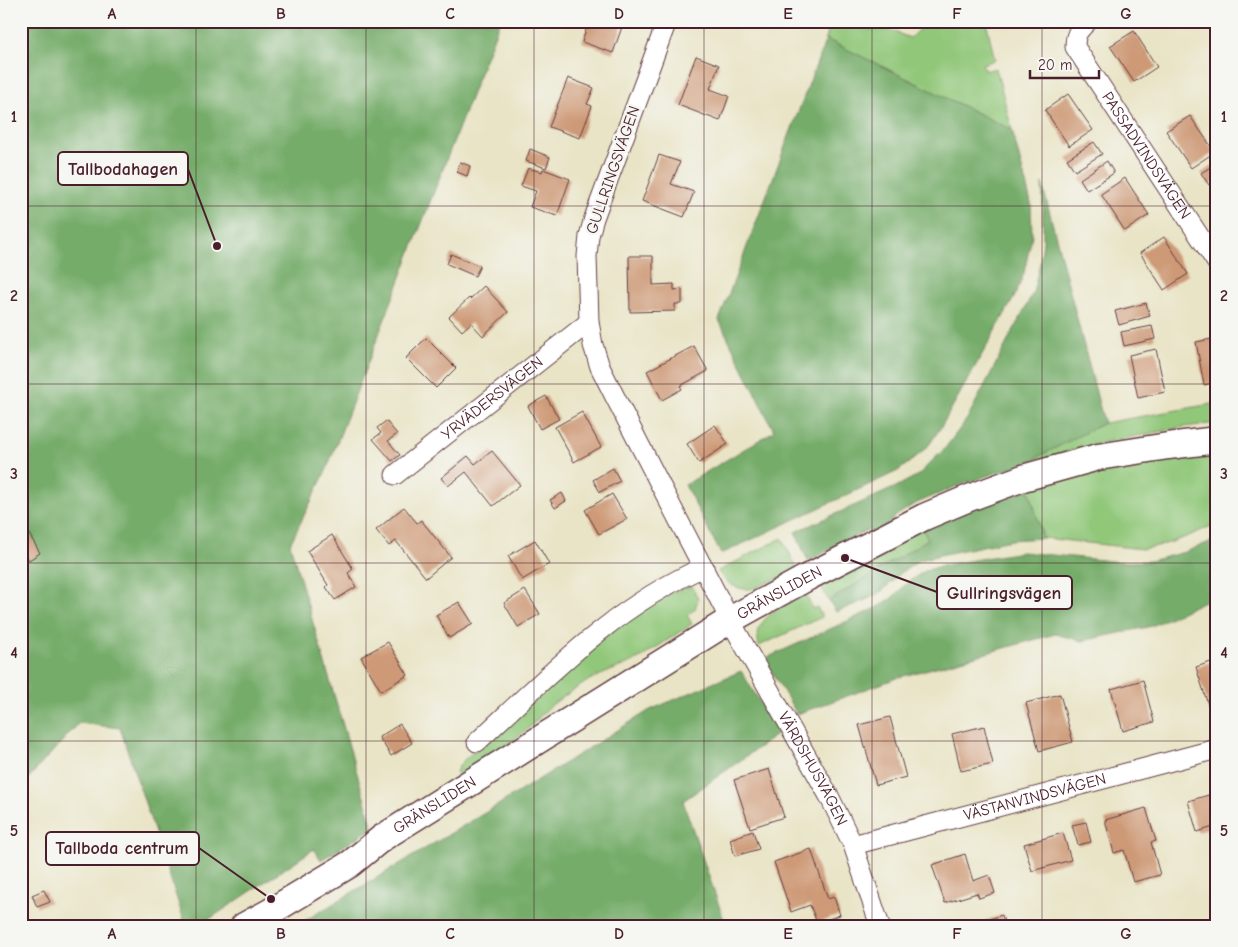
<svg xmlns="http://www.w3.org/2000/svg" width="1238" height="947" font-family="'Comic Neue',sans-serif">
<style>
.green{fill:#91c779;stroke:#6e7352}
.forest{fill:#74ac69;stroke:#5f664a}
.building{fill:#cd9976}
.lines{fill:none;stroke-linecap:round;stroke-linejoin:round}
.street-casing{stroke:#623d42;stroke-width:21}
.secondary-casing{stroke:#623d42;stroke-width:29}
.street{stroke:#fff;stroke-width:19}
.secondary{stroke:#fff;stroke-width:26}
.grid{fill:none;stroke:#4a1f2b;stroke-width:1;stroke-opacity:0.55}
.labels{text-anchor:middle;dominant-baseline:central;stroke-width:5;stroke-linejoin:round;paint-order:stroke}
.street-label{font-size:16px;fill:#4a1f2b;stroke:#f6f6f2}
.leader{fill:none;stroke:#4a1f2b;stroke-width:2}
.callout-dot{fill:#4a1f2b;stroke:#f6f6f2;stroke-width:2}
.callout{fill:#f6f6f2;stroke:#4a1f2b;stroke-width:2}
.callout-label{font-size:18px;text-anchor:middle;font-weight:bold;fill:#4a1f2b}
.neatline{fill:none;stroke:#4a1f2b;stroke-width:2}
.grid-label{font-size:16px;text-anchor:middle;font-weight:bold;fill:#4a1f2b}
</style>
<rect width="100%" height="100%" fill="#f6f6f2"/>
<filter id="ink" filterUnits="userSpaceOnUse"><feTurbulence type="fractalNoise" baseFrequency=".02" numOctaves="2"/><feDisplacementMap in="SourceGraphic" scale="10" xChannelSelector="R" yChannelSelector="G"/><feConvolveMatrix kernelMatrix="1 2 1 2 8 2 1 2 1" color-interpolation-filters="sRGB"/></filter>
<filter id="wash" filterUnits="userSpaceOnUse"><feTurbulence type="fractalNoise" baseFrequency=".0096" numOctaves="4" result="noise"/><feDisplacementMap in="SourceGraphic" scale="20" xChannelSelector="R" yChannelSelector="G"/><feGaussianBlur stdDeviation="1.12" result="paint"/><feColorMatrix in="noise" values="0 0 0 0 0 0 0 0 0 0 0 0 0 0 0 0 0 1.4 0 .05"/><feComposite in="paint" operator="in"/></filter>
<g filter="url(#wash)">
<rect width="100%" height="100%" fill="#e9e4c6"/>
<path class="green" d="M831 21H867L910 38 927 21H986L995 60 982 64 985 71 996 68 1012 130 826 39Z
M1217 403V423L1184 427 1106 442 1028 462 1104 423Z
M1217 457V523C1193 535 1169 545 1142 549L1043 538 1029 489 1091 472 1157 460Z
M922 527 928 539 829 601 821 587 883 554 880 547Z
M782 538 799 572C789 576 779 578 769 582 764 583 760 587 755 588 740 592 725 584 718 571Z
M692 586 698 599 695 609 687 615 692 624 639 659 591 679 561 698 549 707 530 727 515 739 463 773 458 774 456 772C461 761 469 755 479 748L609 633 662 597 680 589Z
M807 586 810 592 806 595 813 609 817 607 822 617 759 646C753 622 772 613 789 601 795 596 801 591 807 586Z"/>
<path class="forest" d="M21 21H500L326 471 290 544 373 828 321 860 314 849 199 926H186L120 728 79 723 21 786Z
M826 39 1012 130 1031 203 1032 235 1024 273 1015 296 941 427 929 445 915 458 898 471 721 554 685 485 774 431 719 320Z
M1042 183 1104 423 1028 462 957 486 917 503 897 515 886 527 873 536 869 529 808 561 795 532 896 487 918 475 946 447 967 419 1033 293 1040 263 1043 243V207Z
M1029 489 1043 538 1011 540 940 555 920 560 901 573 881 592 868 599 836 612 829 601 928 539 922 527Z
M1217 539V595L1152 626 1082 641 1055 634 900 677 797 714 764 659 874 609 892 598 909 581 925 571 943 565 1022 552 1122 562 1150 561 1185 552Z
M741 671 779 733 683 801 726 926H296L493 808 650 710Z"/>
<g id="blocks">
<path class="building" d="M589 21H624L613 53 582 42Z
M1134 31 1157 67 1134 82 1110 46Z
M696 56 719 65 710 89 729 96 720 121 678 105Z
M568 78 594 88 587 104 592 106 580 138 549 127Z
M1068 94 1093 130 1069 146 1045 110Z
M1190 116 1215 152 1191 168 1166 131Z
M1094 142 1102 154 1075 171 1067 159Z
M530 149 550 157 546 168 526 161Z
M659 155 680 162 671 184 694 192 684 217 642 201Z
M1107 161 1114 173 1087 190 1080 179Z
M460 162 470 166 467 176 457 172Z
M1217 163V180L1209 185 1201 173Z
M528 168 542 172 543 169 570 179 557 216 530 207 536 191 521 186Z
M1125 178 1149 215 1125 231 1101 194Z
M1164 237 1188 274 1164 290 1140 253Z
M451 254 480 266 475 276 447 264Z
M629 256H653V285L674 284V290L682 289V304H675V311L630 312Z
M484 286 508 312 483 336 471 323 462 331 449 317 469 298 470 299Z
M1146 303 1150 316 1119 325 1115 311Z
M1152 326 1155 339 1124 346 1121 332Z
M426 338 456 368 436 388 406 358Z
M1217 338V382L1204 385 1196 342Z
M694 346 708 371 680 386 682 389 662 400 647 371Z
M1156 349 1165 392 1138 398 1129 355Z
M546 396 559 419 540 429 528 406Z
M582 412 601 447 574 462 555 427Z
M386 421 397 434 388 441 400 455 392 461 373 439 381 433 377 428Z
M715 425 728 444 699 463 687 444Z
M492 451 520 485 493 506 466 472 448 486 441 478 468 456 475 464Z
M613 468 620 481 600 492 593 480Z
M562 493 566 501 555 508 550 500Z
M612 494 627 519 599 534 585 510Z
M404 507 417 523 421 520 451 557 426 578 396 541 389 546 376 530Z
M28 532 40 553 29 560 21 547V536Z
M332 535 353 569 348 573 356 587 335 600 326 587 328 585 307 551Z
M535 540 549 564 522 580 508 556Z
M525 590 540 614 518 627 504 603Z
M459 602 473 624 449 638 436 615Z
M388 642 408 675 381 691 361 657Z
M1217 660V706L1209 708 1196 667Z
M1143 680 1154 722 1123 731 1111 689Z
M1060 694 1073 742 1039 751 1026 703Z
M890 717 906 777 876 785 859 725Z
M400 724 412 743 391 756 379 737Z
M984 726 993 764 961 771 952 734Z
M769 769 784 817 750 828 734 780Z
M1217 786V826L1197 832 1188 801 1212 794 1210 788Z
M1146 808 1156 841 1151 842 1160 875 1133 882 1124 850 1114 853 1105 820Z
M1086 822 1091 842 1078 845 1072 825Z
M753 831 759 849 735 856 730 839Z
M1063 833 1071 860 1032 871 1024 844Z
M811 849 828 899 834 897 840 915 817 923 810 905 791 912 774 862Z
M965 854 973 881 989 875 995 893 979 898 977 893 945 903 932 865Z
M44 890 50 902 37 907 32 895Z
M1002 915 1005 926H981L980 922Z"/>
</g>
</g>
<g filter="url(#ink)">
<use href="#blocks" fill-opacity="0" stroke="#623d42" stroke-width="1"/>
<g class="lines">
<g class="street-casing">
<g id="street">
<path id="s1" d="M667 21 594 218 589 236 587 256 589 322 593 345 600 367 614 395 730 620 829 796 853 845 880 926"/>
<path id="s2" d="M1088 21C1079 30 1075 33 1075 47L1217 263"/>
<path id="s3" d="M395 475 589 322"/>
<path d="M477 742C548 676 613 607 704 567"/>
<path id="s4" d="M853 845 1217 749"/>
</g>
</g>
<g class="secondary-casing">
<g id="secondary">
<path id="s5" d="M244 926 270 912 350 864 382 838 730 620 808 577 924 517 969 498 1023 478 1098 457 1168 446 1217 440"/>
</g>
</g>
<use href="#street" class="street"/>
<use href="#secondary" class="secondary"/>
</g>
</g>
<path class="grid" d="M196 21V926M366 21V926M534 21V926M704 21V926M872 21V926M1042 21V926M21 206H1217M21 384H1217M21 563H1217M21 741H1217"/>
<g class="labels">
<g class="street-label">
<text stroke="none"><textPath href="#s2" startOffset="160">PASSADVINDSVÄGEN</textPath></text>
<text transform="translate(613 170) rotate(-71)">GULLRINGSVÄGEN</text>
<text stroke="none"><textPath href="#s3" startOffset="124">YRVÄDERSVÄGEN</textPath></text>
<text stroke="none"><textPath href="#s5" startOffset="631">GRÄNSLIDEN</textPath></text>
<text stroke="none"><textPath href="#s1" startOffset="816">VÄRDSHUSVÄGEN</textPath></text>
<text stroke="none"><textPath href="#s4" startOffset="188">VÄSTANVINDSVÄGEN</textPath></text>
<text stroke="none"><textPath href="#s5" startOffset="226">GRÄNSLIDEN</textPath></text>
</g>
</g>
<path class="leader" d="M217 246L188 169M845 558L937 592M271 899L199 848"/>
<g class="callout-dot">
<circle cx="217" cy="246" r="5"/>
<circle cx="845" cy="558" r="5"/>
<circle cx="271" cy="899" r="5"/>
</g>
<g class="callout">
<rect x="58" y="152" width="130" height="33" rx="5"/>
<rect x="937" y="576" width="135" height="33" rx="5"/>
<rect x="46" y="832" width="153" height="33" rx="5"/>
</g>
<g class="callout-label">
<text x="123" y="175">Tallbodahagen</text>
<text x="1004" y="599">Gullringsvägen</text>
<text x="122" y="854">Tallboda centrum</text>
</g>
<rect width="1238" height="947" fill="none" stroke="#f6f6f2" stroke-width="55"/>
<path d="M1030 70v8h69v-8" fill="none" stroke="#4a1f2b" stroke-width="2.5"/>
<text x="1038" y="70" font-size="15" fill="#4a1f2b" stroke="#f6f6f2" stroke-width="4" paint-order="stroke">20 m</text>
<rect x="28" y="28" width="1182" height="892" class="neatline"/>
<g class="grid-label">
<text x="112" y="19">A</text>
<text x="281" y="19">B</text>
<text x="450" y="19">C</text>
<text x="619" y="19">D</text>
<text x="788" y="19">E</text>
<text x="957" y="19">F</text>
<text x="1126" y="19">G</text>
<text x="14" y="122">1</text>
<text x="1224" y="122">1</text>
<text x="14" y="301">2</text>
<text x="1224" y="301">2</text>
<text x="14" y="479">3</text>
<text x="1224" y="479">3</text>
<text x="14" y="658">4</text>
<text x="1224" y="658">4</text>
<text x="14" y="836">5</text>
<text x="1224" y="836">5</text>
<text x="112" y="939">A</text>
<text x="281" y="939">B</text>
<text x="450" y="939">C</text>
<text x="619" y="939">D</text>
<text x="788" y="939">E</text>
<text x="957" y="939">F</text>
<text x="1126" y="939">G</text>
</g>
</svg>
